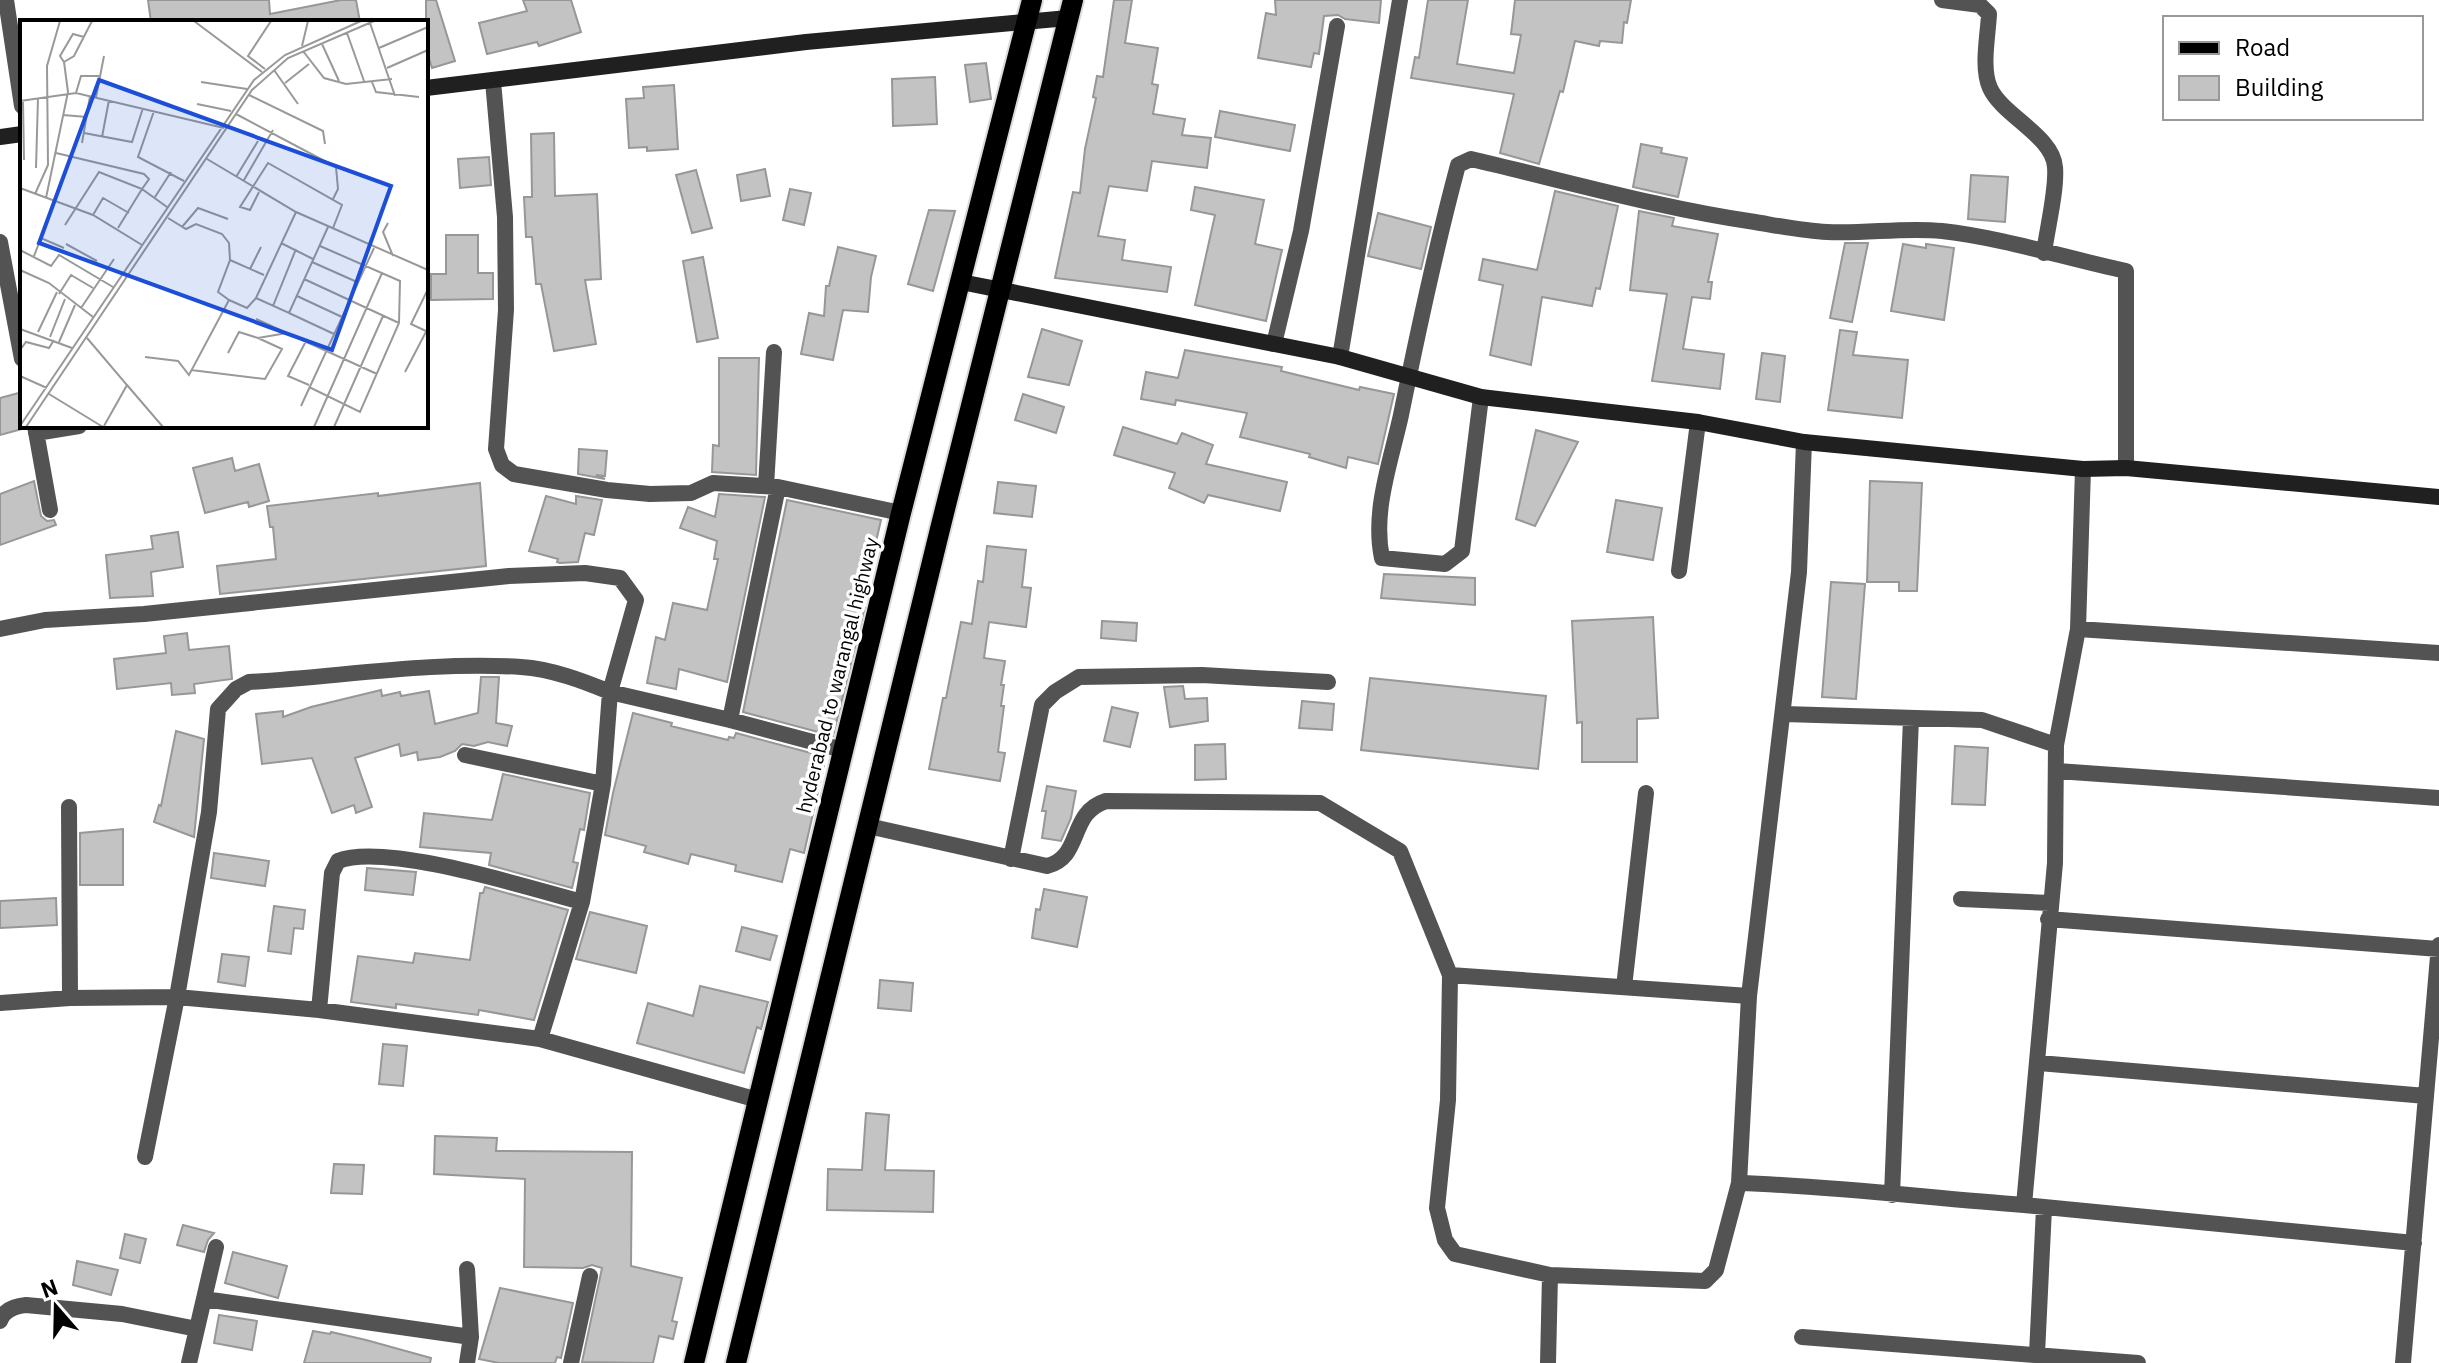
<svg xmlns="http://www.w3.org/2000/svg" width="2439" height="1363" font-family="'IBM Plex Sans',sans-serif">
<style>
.building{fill:#c3c3c3;stroke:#979797;stroke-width:2}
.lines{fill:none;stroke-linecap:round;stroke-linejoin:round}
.primary-casing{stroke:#dbdbdb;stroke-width:24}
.street{stroke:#535353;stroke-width:16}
.secondary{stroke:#202020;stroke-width:16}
.primary{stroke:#000;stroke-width:20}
.labels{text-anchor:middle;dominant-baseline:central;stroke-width:7;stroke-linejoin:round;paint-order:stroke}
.street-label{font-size:20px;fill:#000;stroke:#fff}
.inset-road{fill:none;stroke:#999;stroke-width:2}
.view{fill:#1d4ed8;fill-opacity:0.15;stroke:#1d4ed8;stroke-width:4}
.inset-edge{fill:none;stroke:#000;stroke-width:4}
</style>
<rect width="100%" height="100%" fill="#fff"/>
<path class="building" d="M148 0H269L270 14 341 0H356L360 22H151Z
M426 0H436L455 61 432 68 426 48Z
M523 0H571L581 32 539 46 537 42 487 54 479 23 527 11Z
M1114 0H1132L1125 43 1158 48 1152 84 1158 85 1153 114 1185 119 1182 135 1211 138 1207 168 1152 161 1147 191 1109 186 1098 236 1125 240 1122 260 1171 267 1167 292 1055 278 1073 192 1080 193 1085 149 1096 98 1093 97 1097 76 1103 77Z
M1275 0H1381L1379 23 1345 19 1338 15 1324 16 1319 54 1314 53 1311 67 1258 58 1266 13 1276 15Z
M1428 0H1468L1457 64 1514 73 1521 35 1511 34 1515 0H1631L1627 23 1624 22 1622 43 1600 41 1599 46 1575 41 1563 92 1560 91 1539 164 1500 153 1514 94 1411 78 1415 57 1419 58Z
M986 63 991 99 970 102 965 65Z
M935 77 937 124 893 126 892 79Z
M674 85 678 149 647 151V147L629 148 626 99 644 98 643 87Z
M1220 111 1295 125 1290 151 1215 137Z
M554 133 555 196 597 194 601 279 585 280 596 344 554 351 541 284H536L532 237H526L524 197H532L531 134Z
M1641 144 1662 148 1661 153 1687 158 1678 197 1633 187Z
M489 157 491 185 460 188 458 159Z
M765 169 770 196 741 201 737 175Z
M696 170 712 228 692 233 676 175Z
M1971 175 2008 177 2005 222 1968 219Z
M1195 187 1264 200 1255 244 1282 250 1266 321 1195 305 1215 215 1191 210Z
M790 189 811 193 804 225 783 220Z
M1555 191 1618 206 1600 289 1596 288 1592 306 1542 297 1531 365 1490 355 1503 285 1479 280 1483 259 1537 270Z
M929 210 955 211 933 291 908 284Z
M1639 211 1674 218 1672 226 1718 234 1708 282H1712L1710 299 1692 297 1683 349 1724 354 1720 389 1652 381 1667 294 1630 290Z
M1378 213 1431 227 1421 269 1368 256Z
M446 235H478V273H493V299L431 300V274H446Z
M1845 243H1868L1852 322 1830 318Z
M1903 244 1926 248V244L1954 248 1944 320 1891 311Z
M838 247 876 256 871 277 868 312 843 310 833 360 801 354 809 313 824 316 826 286H829Z
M703 257 718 338 697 342 683 261Z
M1042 329 1082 341 1069 385 1028 377Z
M1840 330 1857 332 1853 355 1908 360 1902 418 1828 410Z
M1185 350 1282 367 1281 371 1359 390 1360 387 1394 394 1378 464 1348 457 1346 468 1309 457 1310 454 1240 437 1247 413 1176 400 1175 405 1141 399 1146 372 1178 378Z
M1762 353 1785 356 1780 402 1756 399Z
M719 358H759L756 475 712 472 713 445 719 446Z
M22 392V429L0 435V398Z
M1023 394 1064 407 1056 433 1015 420Z
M1123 427 1177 444 1182 433 1213 445 1206 464 1287 482 1280 511 1208 495 1204 503 1169 488 1175 473 1114 455Z
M1536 430 1578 442 1535 526 1516 519Z
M579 449 607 451 605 476 596 475 605 479 578 474Z
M232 458 235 471 259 464 269 501 249 507 248 502 205 513 193 468Z
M34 481 41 516 47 521 54 520 56 525 0 545V494Z
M1870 481 1922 483 1917 591H1899V582H1867Z
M998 482 1036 486 1032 517 994 513Z
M480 483 486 566 220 594 217 566 276 559 273 527H270L267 506 378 493V496Z
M719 494 765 497 727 682 679 669 676 689 647 683 656 637 665 640 673 603 707 610 718 559H714L717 541 680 528 688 507 715 517Z
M546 496 576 504V496L602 500 594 535 585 533 578 562 560 563 557 562 558 559 529 551Z
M787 500 881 520 861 607 865 608 833 736 743 712Z
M1616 500 1662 508 1653 560 1607 552Z
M178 532 183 567 151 572 153 596 110 598 106 555 153 549 151 536Z
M987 546 1026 550 1022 587 1031 588 1026 627 989 622 984 658 1005 661 1001 685H1004L1001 706H1004L998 752 1005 753 1000 781 929 769 943 698H946L961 622 972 624 978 581 983 582Z
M1384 574 1475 578V605L1381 598Z
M1831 582 1865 584 1856 699 1822 697Z
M1653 617 1658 718 1637 719V762H1582V722L1577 723 1572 621Z
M1102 621 1137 623 1136 641 1101 638Z
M187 633 189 650 229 646 232 679 194 684 195 693 172 695 171 683 117 689 114 659 166 653 164 636Z
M481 677H499L496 723 512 726 507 746 488 742 474 746 462 744 455 751 440 757 418 760 417 752 401 756 399 744 355 758 372 807 356 813 354 805 332 813 312 758 262 764 256 714 283 711V717L311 707 381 690 382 696 400 692 401 696 429 691 435 724 478 713Z
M1370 678 1546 696 1538 769 1361 750Z
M1183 686 1185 699 1207 698 1208 721 1170 727 1164 687Z
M1302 701 1334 704 1332 730 1299 728Z
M1112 707 1138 713 1130 747 1104 741Z
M633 713 672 723 671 726 728 740 729 737 734 738 736 733 826 757 804 853 790 849 782 882 735 871 736 865 691 854 688 864 644 852 646 846 605 835 613 793Z
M176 731 204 739 194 837 154 822 159 805 161 806Z
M1225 744 1226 779 1195 780V745Z
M1955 746 1988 748 1985 805 1952 804Z
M503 774 590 793 584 830 580 829 573 862 578 863 572 888 489 865 491 853 420 847 424 813 492 820Z
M1047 786 1076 791 1071 818 1061 841 1042 838 1046 811H1042Z
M123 829V885H80V833Z
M214 853 269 861 265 886 211 878Z
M367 868 416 872 413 895 365 890Z
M485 887 568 910 534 1020 479 1010 478 1015 396 1004V1008L351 1002 358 956 413 963 415 953 470 960 480 893H483Z
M1044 889 1087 897 1077 947 1032 938 1036 909 1040 910Z
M56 898 57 925 0 928V901Z
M274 906 305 910 303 929 294 928 291 954 268 951Z
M590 912 647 926 636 973 576 959Z
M742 927 777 936 770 960 736 951Z
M222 954 249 957 245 986 218 982Z
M880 980 913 983 911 1011 878 1008Z
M700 986 768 1002 761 1029 757 1027 744 1073 637 1043 648 1003 693 1016Z
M383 1044 407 1046 403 1086 379 1084Z
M866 1113 889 1115 885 1170 934 1171 933 1212 827 1210 828 1169 862 1170Z
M435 1136 497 1138 496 1151 632 1152 631 1266 682 1278 672 1321 677 1322 673 1339 659 1336 653 1363 582 1362 602 1268 592 1265 583 1268 524 1267 525 1179 434 1174Z
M334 1164 364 1165 362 1194 331 1193Z
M183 1225 214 1233 208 1240 204 1252 177 1245Z
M125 1234 146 1239 140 1263 120 1258Z
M233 1252 287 1266 278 1298 225 1283Z
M77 1261 118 1270 111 1295 73 1285Z
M500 1288 573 1303 561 1358 557 1357 555 1363H499L479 1359Z
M219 1315 257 1321 252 1350 214 1343Z
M313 1331 330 1334 331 1332 366 1340 431 1358 430 1363H304Z"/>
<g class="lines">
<g class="primary-casing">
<path id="primary" d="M694 1363 901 513 1032 0
M736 1363 942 521 1073 0"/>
</g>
<path class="street" d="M6 0 22 106
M1942 0 1980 5 1989 14C1988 36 1981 68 1990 88 2002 115 2053 136 2055 167 2057 190 2047 229 2044 253
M493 81 505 217 506 310 496 449 502 465 514 474 607 490 650 494 691 493 713 483 778 487 901 513
M0 242 22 359
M1274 344 1301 231 1337 26
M1340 357 1400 0
M1481 397 1462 551 1445 564 1382 558C1372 511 1391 461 1401 415 1418 331 1436 247 1458 165L1471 159C1566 181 1659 208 1755 222 1779 226 1804 231 1827 232 1866 234 1904 227 1942 231 2004 238 2065 258 2126 271V468
M35 426 50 510
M36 433 79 426
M766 486 774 352
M1679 571 1698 422
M0 629 45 620 144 614 509 576 585 573 620 578 636 600 610 692 730 720 843 750
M2078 629 2439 653
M1784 714 1982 720 2056 745
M730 720 778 487
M465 755 603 784
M2057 771 2439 798
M69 807 70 998
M868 826 1047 866C1083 857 1068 813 1106 801L1320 803 1400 851 1450 975 1448 1100 1437 1208 1445 1240 1455 1254 1550 1275 1548 1363
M1011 859 1042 705 1055 692 1079 677 1202 675 1328 682
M1961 899 2050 903
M2048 919 2439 949
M1450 975 1749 996
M1624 987 1646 793
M0 1003 70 998 177 997 319 1010 540 1039 758 1100
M319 1010 332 873 338 861C385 842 529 888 582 902
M2039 1063 2426 1096
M145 1157 177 997 209 812 218 709 236 689 249 682C339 677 431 661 521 667 552 669 583 681 610 692L603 784 582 902 540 1039
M1739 1183 1749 996 1799 572 1804 442
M1892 1195 1911 718
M2024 1205 2414 1243
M1550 1275 1705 1281 1716 1270 1739 1183C1835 1186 1929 1198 2024 1205L2055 863 2056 745 2078 629 2083 469
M204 1299 471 1337
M0 1321C4 1310 15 1306 26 1305L122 1314 197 1329
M1802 1337 2138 1363
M2037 1354 2044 1208
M189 1363 216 1247
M467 1363 471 1337 467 1269
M571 1363 590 1276
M2403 1363 2439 945"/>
<path class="secondary" d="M426 88 806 42 1068 18
M0 137 22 134
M961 282 1340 357 1481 397 1698 422 1804 442 2083 469 2126 468 2439 497"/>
<use href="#primary" class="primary"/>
</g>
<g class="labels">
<g class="street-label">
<text transform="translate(837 675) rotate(-76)">hyderabad to warangal highway</text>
</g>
</g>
<g transform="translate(20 20)">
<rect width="408" height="408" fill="#fff"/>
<path class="inset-road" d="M174 1 242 52M350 3 375 76M327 13 344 61M302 24 319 61M282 26 288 1M359 28 408 7M283 31 304 58 326 64 372 59M44 42 40 36 53 14 64 17M367 48 408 30M245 49 228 36 251 1M254 50 278 84M181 62 227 69M352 62 356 72 399 77M265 63 289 44M56 73 61 56H80M229 75 303 111 305 124M76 77 84 36M0 81 56 73 204 108M3 82 4 140M177 84 211 91M134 91 118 137 164 161M216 94 316 147 318 169 313 179M43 95 67 97M64 113 112 122 123 88M82 117 89 80M62 123 70 76M36 133 124 154 129 159 122 169 147 187M187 139 276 192 408 250M16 148 18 78M216 157 238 121M224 160 253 110M0 168 73 195 122 225M239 172 230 190 220 187 248 143 322 185 313 208M15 174 28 145 27 46 40 1M135 177 151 152M26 178 48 72 44 42 54 36 72 1M73 195 83 178 109 193M368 203 363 212 373 236M45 205 79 152 122 169 98 208M162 207 178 188 208 199M261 223 293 239M46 224 77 241M0 230 31 246 39 235 93 267M14 236 21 218 44 228M210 240 244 255M292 242 337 262M230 249 241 227M0 250 29 263 73 297M284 259 379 303M408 269 391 304 408 312M39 274 51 255 73 268M277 276 322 297M236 278 276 192M209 280 227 288 236 278 269 293 308 207M253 286 276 229M61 288 94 239M269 293 314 314M236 299 357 354M0 309 52 328M18 312 37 272M30 317 45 279M67 318 107 365 84 406M286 321 268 356 289 365M39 322 55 285M0 330 6 322 29 328 34 320M208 333 219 312 238 318 267 313M125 337 158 341 169 355 209 280 198 272 210 240 209 223 202 214 176 204 166 209 148 198M171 350 245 359 262 329 238 318M385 352 408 308M0 356 27 368M107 365 143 407M289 367 340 392 379 303 380 261 300 226M29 374 83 407M281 386 354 228M0 406 234 60 265 35 341 1M6 407 232 70 268 38 354 1M294 407 362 253M314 407 363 296"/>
<path class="view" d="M79 60 371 166 312 330 19 223Z"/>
<rect width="408" height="408" class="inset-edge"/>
</g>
<rect x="2163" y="16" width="260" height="104" fill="#ffffff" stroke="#999999" stroke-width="2"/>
<rect x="2179" y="42" width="40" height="12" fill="#000000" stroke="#999999" stroke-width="2"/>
<text x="2235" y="56" font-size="24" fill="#000000">Road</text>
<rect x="2179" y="76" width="40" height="24" fill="#c3c3c3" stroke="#999999" stroke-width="2"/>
<text x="2235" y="96" font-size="24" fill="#000000">Building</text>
<g transform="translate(56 1307) rotate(340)" stroke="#ffffff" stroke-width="6" paint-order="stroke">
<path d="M0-6L14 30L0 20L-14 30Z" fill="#000000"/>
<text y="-12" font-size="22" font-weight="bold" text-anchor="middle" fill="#000000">N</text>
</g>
</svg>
